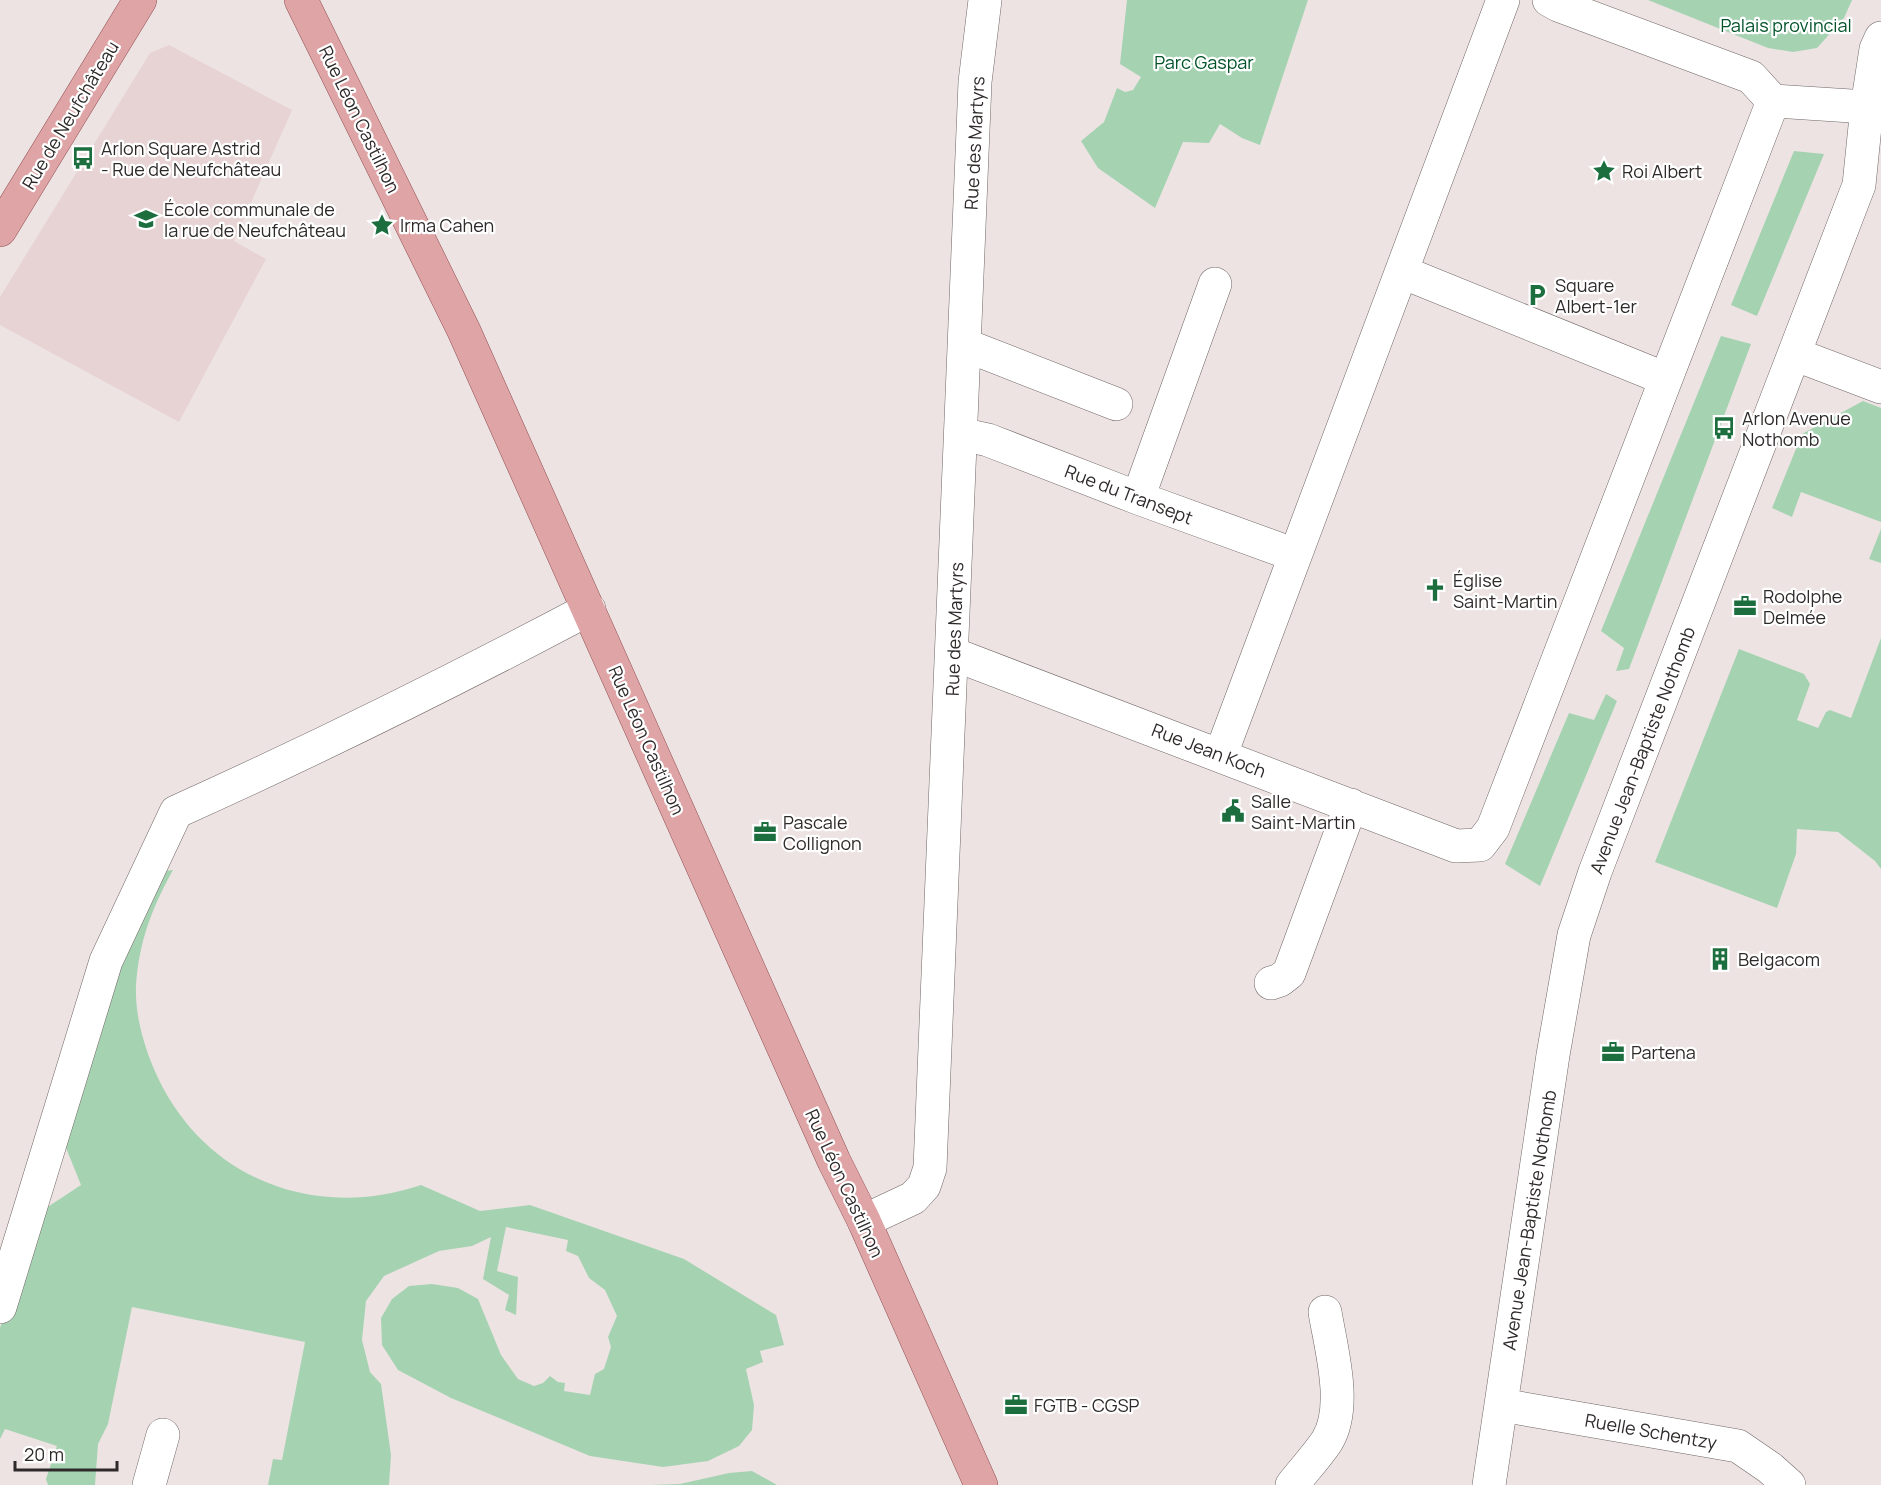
<svg xmlns="http://www.w3.org/2000/svg" width="1881" height="1485" font-family="Manrope,sans-serif">
<style>
.built{fill:#e7d3d3}
.green{fill:#a5d3b2}
.lines{fill:none;stroke-linecap:round;stroke-linejoin:round}
.minor-casing{stroke:#706666;stroke-width:34}
.major-casing{stroke:#925254;stroke-width:34}
.minor{stroke:#fff;stroke-width:33}
.major{stroke:#dea4a6;stroke-width:33}
.labels{text-anchor:middle;dominant-baseline:central;stroke-width:4.5;stroke-linejoin:round;paint-order:stroke}
.park-label{font-size:18px;fill:#005329;stroke:#fff}
.street-label{font-size:18px;fill:#2f2a2a;stroke:#fff}
.poi-label{font-size:18px;fill:#2f2a2a;stroke:#fff;text-anchor:start}
</style>
<rect width="100%" height="100%" fill="#eee3e3"/>
<path class="built" d="M169 45 292 110 234 241 266 259 179 422 0 325V297L150 53Z"/>
<path class="green" d="M1127 0H1308L1260 145 1242 138 1220 124 1209 143 1183 142 1155 208 1098 168 1081 141 1104 122 1117 88 1125 92 1133 90 1141 77 1120 64Z
M1648 0H1852L1844 18 1817 48 1793 52 1768 48Z
M1794 151 1824 154 1757 316 1731 305Z
M1721 336 1751 344 1629 669 1616 671 1624 648 1601 631Z
M1863 401 1881 408V522L1801 492 1792 517 1772 508 1802 434Z
M1881 529V563L1869 559Z
M1881 638V869L1875 861 1838 832 1797 829 1796 854 1777 908 1655 862 1739 649 1804 674 1810 684 1797 720 1818 728 1826 712 1830 710 1851 718Z
M1606 694 1617 701 1540 886 1505 864 1569 713 1594 720Z
M173 870C152 908 139 941 136 986 135 1014 143 1043 154 1069 200 1177 312 1222 421 1185L480 1211 530 1205 684 1259 776 1315 784 1345 760 1351 763 1362 746 1369 754 1405 752 1430 739 1446 708 1461 663 1467 590 1456 451 1398 398 1370 382 1345 381 1318 392 1299 409 1286 432 1284 458 1288 478 1299 501 1355 518 1379 534 1386 543 1383 550 1376 558 1382 565 1383 564 1391 590 1395 595 1374 604 1369 611 1347 608 1337 617 1316 605 1290 589 1278 578 1256 566 1251 568 1240 506 1227 497 1271 518 1277 516 1315 505 1310 509 1295 483 1279 491 1237 472 1246 439 1251 384 1276 366 1301 362 1340 370 1372 381 1384 391 1455 389 1485H268L273 1459 282 1460 305 1342 132 1307 108 1424 98 1444 95 1485H48L46 1479 57 1446 5 1429 0 1439V1328L37 1214 81 1185 64 1143 101 992 164 871Z
M752 1471 777 1485H649L680 1484 729 1473Z"/>
<g class="lines">
<g class="minor-casing">
<path id="minor" d="M1549 0 1558 5 1751 77 1773 101 1867 107
M1402 272 1666 379
M965 345 1116 404
M1794 354 1881 387
M961 434 988 440 1138 498 1295 555
M1138 498 1215 284
M953 654 1456 846 1480 845 1493 828 1773 101
M1221 754 1503 0
M1271 983 1280 980 1289 973 1351 805
M864 1221 913 1198 924 1186 930 1168 975 82 985 0
M0 1307 106 961 176 812C316 749 453 681 589 609
M1501 1405 1738 1446 1770 1468 1789 1485
M149 1485 163 1435
M1292 1485C1304 1470 1317 1456 1327 1441 1348 1407 1331 1349 1325 1312
M1489 1485 1553 1055 1574 935 1595 872 1859 185 1867 107 1876 49 1881 38"/>
</g>
<g class="major-casing">
<path id="major" d="M301 0 464 331 834 1161 864 1221 981 1485
M0 230 140 0"/>
</g>
<use href="#minor" class="minor"/>
<use href="#major" class="major"/>
</g>
<defs>
<g id="bus-bare" transform="scale(1.8)"><path d="M-5-6H5V4H4V6H2V4H-2V6H-4V4H-5ZM-3.5-4V0h7V-4ZM-3.5 1.2v1.5H-2V1.2ZM2 1.2v1.5H3.5V1.2Z" fill="#1c6e3e" stroke="#fff" stroke-width="2.5" paint-order="stroke"/></g>
<g id="sight-bare" transform="scale(1.8)"><path d="M0-6L1.8-2.2L6-1.7L2.9 1.2L3.7 5.4L0 3.3L-3.7 5.4L-2.9 1.2L-6-1.7L-1.8-2.2Z" fill="#1c6e3e" stroke="#fff" stroke-width="2.5" paint-order="stroke"/></g>
<g id="school-bare" transform="scale(1.8)"><path d="M0-5L7-2L0 1L-7-2ZM-4 1L0 2.5L4 1V4Q0 6-4 4Z" fill="#1c6e3e" stroke="#fff" stroke-width="2.5" paint-order="stroke"/></g>
<g id="parking-bare" transform="scale(1.8)"><path d="M-3.5-5.5H1a3.5 3.5 0 0 1 0 7H-1V5.5H-3.5ZM-1-3.4V-.6H.8a1.4 1.4 0 0 0 0-2.8Z" fill="#1c6e3e" stroke="#fff" stroke-width="2.5" paint-order="stroke"/></g>
<g id="church-bare" transform="scale(1.8)"><path d="M-1.2-6h2.4v3.5h3.3v2.4h-3.3V6h-2.4V-.1h-3.3v-2.4h3.3Z" fill="#1c6e3e" stroke="#fff" stroke-width="2.5" paint-order="stroke"/></g>
<g id="office-bare" transform="scale(1.8)"><path d="M-6-3h4V-5.5h4V-3h4V5H-6ZM-1-4.5V-3h2v-1.5ZM-6 0V1H6V0Z" fill="#1c6e3e" stroke="#fff" stroke-width="2.5" paint-order="stroke"/></g>
<g id="civic-bare" transform="scale(1.8)"><path d="M-.6-6.5H3V-4.5H.6V-3L4-1V1h2V6H-6V1h2V-1L-.6-3ZM-1.2 2.5V6h2.4V2.5Z" fill="#1c6e3e" stroke="#fff" stroke-width="2.5" paint-order="stroke"/></g>
<g id="building-bare" transform="scale(1.8)"><path d="M-4-6H4V6H1V3H-1V6H-4ZM-2.5-4.3h1.7v1.8h-1.7ZM.8-4.3h1.7v1.8H.8ZM-2.5-1h1.7V.8h-1.7ZM.8-1h1.7V.8H.8Z" fill="#1c6e3e" stroke="#fff" stroke-width="2.5" paint-order="stroke"/></g>
</defs>
<g fill-rule="evenodd">
<use href="#bus-bare" x="83" y="158"/>
<use href="#sight-bare" x="1604" y="171"/>
<use href="#school-bare" x="146" y="219"/>
<use href="#sight-bare" x="382" y="225"/>
<use href="#parking-bare" x="1537" y="295"/>
<use href="#bus-bare" x="1724" y="428"/>
<use href="#church-bare" x="1435" y="590"/>
<use href="#office-bare" x="1745" y="606"/>
<use href="#civic-bare" x="1233" y="811"/>
<use href="#office-bare" x="765" y="832"/>
<use href="#building-bare" x="1720" y="959"/>
<use href="#office-bare" x="1613" y="1052"/>
<use href="#office-bare" x="1016" y="1405"/>
</g>
<g class="labels">
<g class="park-label">
<text x="1786" y="25">Palais provincial</text>
<text x="1204" y="62">Parc Gaspar</text>
</g>
<g class="street-label">
<text transform="translate(70 115) rotate(-59)">Rue de Neufchâteau</text>
<text transform="translate(360 119) rotate(64)">Rue Léon Castilhon</text>
<text transform="translate(974 143) rotate(-87)">Rue des Martyrs</text>
<text transform="translate(1129 494) rotate(21)">Rue du Transept</text>
<text transform="translate(954 629) rotate(-88)">Rue des Martyrs</text>
<text transform="translate(647 740) rotate(66)">Rue Léon Castilhon</text>
<text transform="translate(1209 750) rotate(21)">Rue Jean Koch</text>
<text transform="translate(1642 750) rotate(-69)">Avenue Jean-Baptiste Nothomb</text>
<text transform="translate(845 1183) rotate(65)">Rue Léon Castilhon</text>
<text transform="translate(1529 1220) rotate(-81)">Avenue Jean-Baptiste Nothomb</text>
<text transform="translate(1651 1431) rotate(10)">Ruelle Schentzy</text>
</g>
<g class="poi-label">
<text x="101" y="148">Arlon Square Astrid<tspan x="101" dy="21">- Rue de Neufchâteau</tspan></text>
<text x="1622" y="171">Roi Albert</text>
<text x="164" y="209">École communale de<tspan x="164" dy="21">la rue de Neufchâteau</tspan></text>
<text x="400" y="225">Irma Cahen</text>
<text x="1555" y="285">Square<tspan x="1555" dy="21">Albert-1er</tspan></text>
<text x="1742" y="418">Arlon Avenue<tspan x="1742" dy="21">Nothomb</tspan></text>
<text x="1453" y="580">Église<tspan x="1453" dy="21">Saint-Martin</tspan></text>
<text x="1763" y="596">Rodolphe<tspan x="1763" dy="21">Delmée</tspan></text>
<text x="1251" y="801">Salle<tspan x="1251" dy="21">Saint-Martin</tspan></text>
<text x="783" y="822">Pascale<tspan x="783" dy="21">Collignon</tspan></text>
<text x="1738" y="959">Belgacom</text>
<text x="1631" y="1052">Partena</text>
<text x="1034" y="1405">FGTB - CGSP</text>
</g>
</g>
<path d="M15 1461v9h102v-9" fill="none" stroke="#2f2a2a" stroke-width="3"/>
<text x="24" y="1461" font-size="18" fill="#2f2a2a" stroke="#ffffff" stroke-width="4.5" paint-order="stroke">20 m</text>
</svg>
